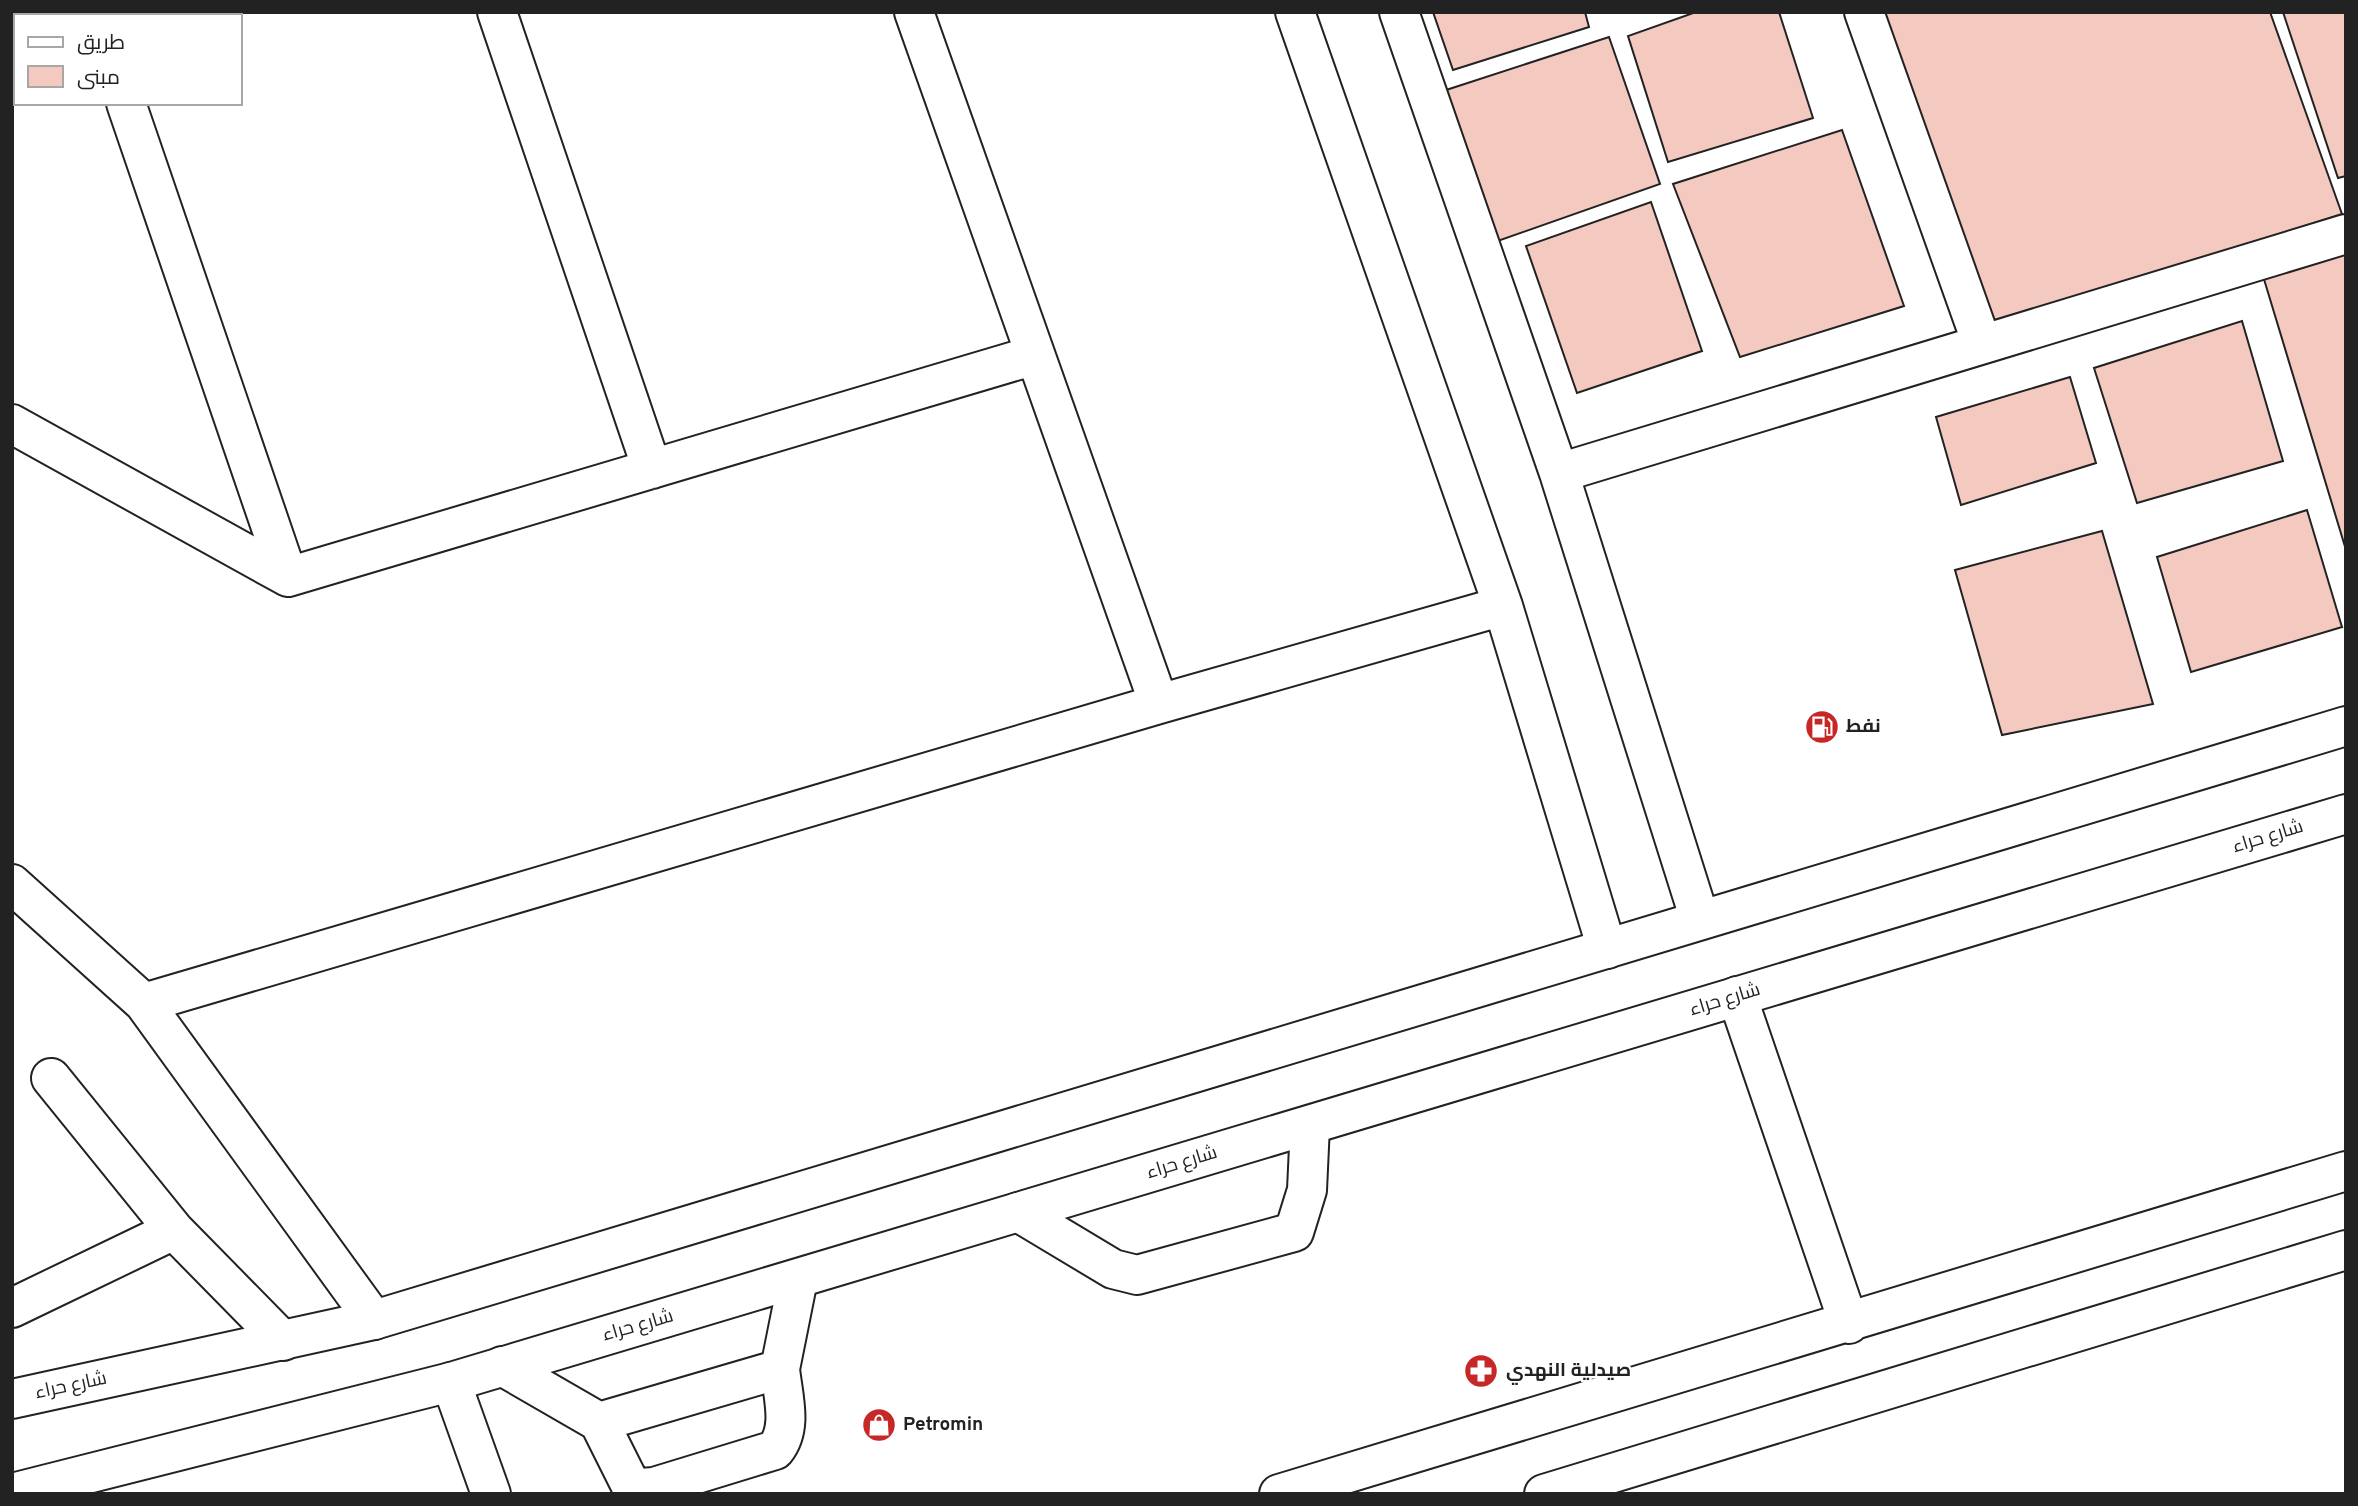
<svg xmlns="http://www.w3.org/2000/svg" width="2358" height="1506" font-family="Overpass,Cairo,sans-serif">
<style>
.building{fill:#f3c9c0;stroke:#222;stroke-width:2}
.lines{fill:none;stroke-linecap:round;stroke-linejoin:round}
.minor-casing{stroke:#222;stroke-width:42}
.major-casing{stroke:#222;stroke-width:42}
.minor{stroke:#fff;stroke-width:38}
.major{stroke:#fff;stroke-width:38}
.labels{text-anchor:middle;dominant-baseline:central;stroke-width:5;stroke-linejoin:round;paint-order:stroke}
.poi-label{font-size:19px;font-weight:bold;fill:#222;stroke:#fff;text-anchor:start}
.street-label{font-size:19px;fill:#222;stroke:#fff}
</style>
<rect width="100%" height="100%" fill="#fff"/>
<path class="building" d="M1433 12H1585L1589 27 1453 70Z
M1696 12H1779L1813 118 1668 162 1628 36Z
M1882 12H2270L2342 214 1995 324Z
M2283 12H2346V176L2338 178Z
M1609 37 1660 184 1492 243 1437 93Z
M1842 130 1904 306 1740 357 1673 184Z
M1651 202 1702 351 1577 393 1526 246Z
M2346 251V550L2263 276Z
M2242 321 2283 461 2137 503 2094 368Z
M2070 377 2096 463 1961 505 1936 417Z
M2307 510 2342 627 2191 672 2157 557Z
M2102 531 2153 704 2002 735 1955 570Z"/>
<g class="lines">
<g class="minor-casing">
<path id="minor" d="M95 12 97 16
M497 12 652 469
M914 12 1159 704
M1295 12 1503 606 1607 949
M1399 12 1559 473 1700 920
M1864 12 1982 344
M126 103 288 577
M12 424 288 577 1035 355
M1559 473 2346 234
M12 884 144 1003 374 1320
M1737 996 1849 1324
M144 1003 1159 704 1503 606
M51 1078 174 1230 283 1341
M1018 1212 1113 1269 1137 1275 1294 1232 1307 1190 1310 1125
M12 1308 174 1230
M502 1366 599 1422 780 1369 798 1279
M451 1382 491 1494
M599 1422 630 1484 640 1488 654 1487 775 1450C793 1428 783 1397 780 1369
M1279 1494 2346 1171
M1544 1494 2346 1250"/>
</g>
<g class="major-casing">
<path id="major" d="M12 1399 374 1320 2346 726
M12 1493 451 1382 2346 814"/>
</g>
<use href="#minor" class="minor"/>
<use href="#major" class="major"/>
</g>
<defs>
<g id="fuel-disc" transform="scale(1.75)"><circle r="9.5" fill="#c62828" stroke="#fff"/><path d="M-5.5-6h7V0h2V4h1.3V-2.5L3-4.5l.8-.8L6-3V5H2.5V1h-1V6h-7ZM-4.2-4.7v3.2H.2V-4.7Z" fill="#fff"/></g>
<g id="pharmacy-disc" transform="scale(1.75)"><circle r="9.5" fill="#c62828" stroke="#fff"/><path d="M-2-6h4v4h4v4h-4v4h-4v-4h-4v-4h4Z" fill="#fff"/></g>
<g id="shop-disc" transform="scale(1.75)"><circle r="9.5" fill="#c62828" stroke="#fff"/><path d="M-5-2.5h2.3a2.7 3.5 0 0 1 5.4 0H5L5.5 6h-11ZM-1.5-2.5h3a1.5 2.3 0 0 0-3 0Z" fill="#fff"/></g>
</defs>
<g fill-rule="evenodd">
<use href="#fuel-disc" x="1822" y="727"/>
<use href="#pharmacy-disc" x="1481" y="1371"/>
<use href="#shop-disc" x="879" y="1425"/>
</g>
<g class="labels">
<g class="poi-label">
<text x="1846" y="727">نفط</text>
<text x="1506" y="1371">صيدلية النهدي</text>
<text x="903" y="1425">Petromin</text>
</g>
<g class="street-label">
<text transform="translate(2268 837) rotate(-17)">شارع حراء</text>
<text transform="translate(1725 1000) rotate(-17)">شارع حراء</text>
<text transform="translate(1182 1163) rotate(-17)">شارع حراء</text>
<text transform="translate(638 1326) rotate(-16)">شارع حراء</text>
<text transform="translate(71 1386) rotate(-12)">شارع حراء</text>
</g>
</g>
<rect width="2358" height="1506" fill="none" stroke="#222222" stroke-width="28"/>
<rect x="14" y="14" width="228" height="91" fill="#ffffff" stroke="#a7a7a7" stroke-width="2"/>
<rect x="28" y="37" width="35" height="10" fill="#ffffff" stroke="#a7a7a7" stroke-width="2"/>
<text x="77" y="49" font-size="21" fill="#222222">طريق</text>
<rect x="28" y="66" width="35" height="21" fill="#f3c9c0" stroke="#a7a7a7" stroke-width="2"/>
<text x="77" y="84" font-size="21" fill="#222222">مبنى</text>
</svg>
